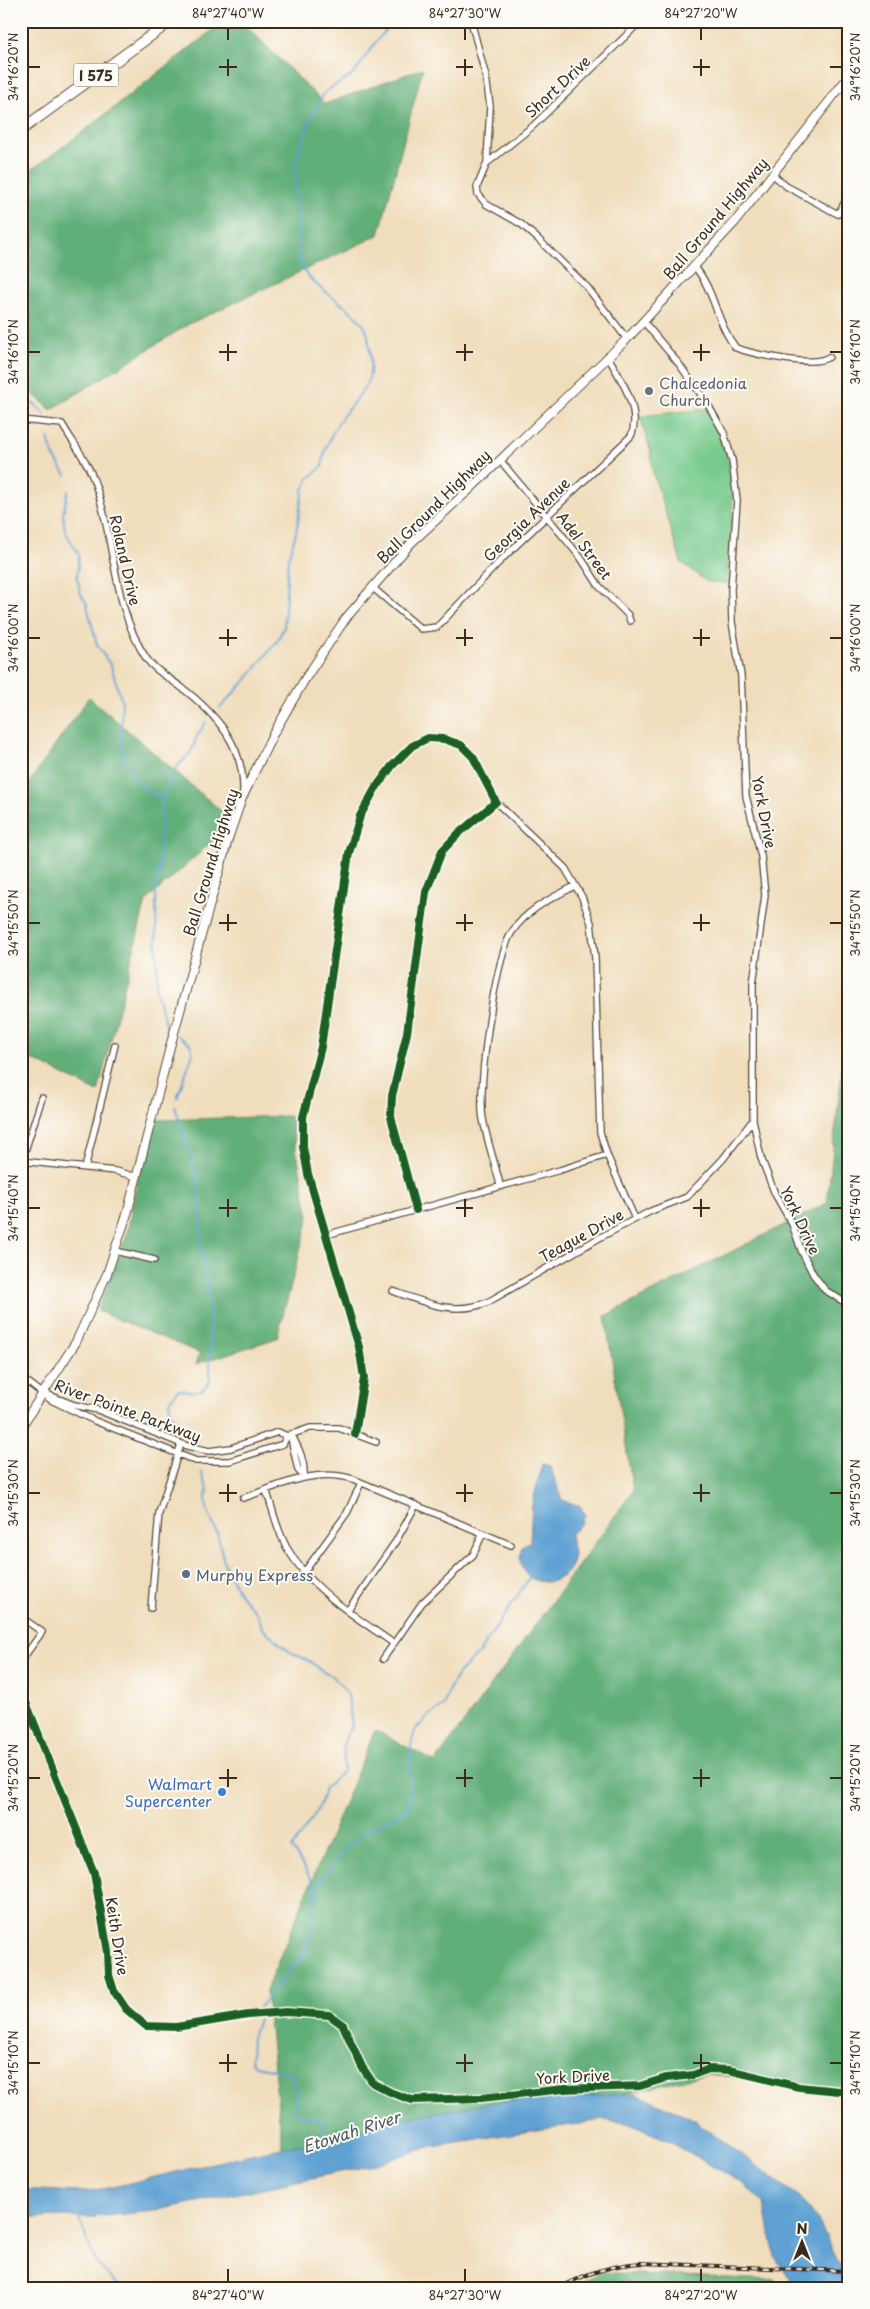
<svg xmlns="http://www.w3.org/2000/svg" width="870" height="2309" font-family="'Playpen Sans',sans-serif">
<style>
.green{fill:#77ca8d;stroke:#597a56}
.forest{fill:#61ae78;stroke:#4e6c4b}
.water{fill:#5fa1d3;stroke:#4d6678}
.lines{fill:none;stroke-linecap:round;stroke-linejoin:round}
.stream{stroke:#5fa1d3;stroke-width:2}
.street-casing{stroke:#564536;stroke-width:8}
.secondary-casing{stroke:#564536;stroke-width:10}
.highway-casing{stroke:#564536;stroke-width:12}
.street{stroke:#fff;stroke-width:5.5}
.secondary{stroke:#fff;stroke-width:8}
.highway{stroke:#fff;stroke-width:10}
.rail-casing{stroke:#3b2a1e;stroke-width:4}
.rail{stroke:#fdfcf7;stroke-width:2;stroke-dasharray:5.5;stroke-linecap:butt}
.cycleway-casing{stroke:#fdfcf7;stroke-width:11}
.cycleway{stroke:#1b5e20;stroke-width:8}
.ticks{fill:none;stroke:#3b2a1e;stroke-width:2}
.worship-dot{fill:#6b7280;stroke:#fdfcf7;stroke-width:2}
.service-dot{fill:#5c6f8a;stroke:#fdfcf7;stroke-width:2}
.shop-dot{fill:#3f7fe0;stroke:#fdfcf7;stroke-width:2}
.labels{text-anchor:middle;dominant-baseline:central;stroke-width:4;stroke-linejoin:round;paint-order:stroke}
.shield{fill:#fdfcf7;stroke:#75695f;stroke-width:1}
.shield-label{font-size:14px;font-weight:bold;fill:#3b2a1e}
.street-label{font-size:15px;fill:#3b2a1e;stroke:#fdfcf7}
.worship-label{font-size:15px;fill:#5b616d;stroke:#fdfcf7;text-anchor:start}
.service-label{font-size:15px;fill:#4e5e75;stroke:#fdfcf7;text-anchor:start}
.shop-label{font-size:15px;fill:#366cbe;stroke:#fdfcf7;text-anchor:end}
.water-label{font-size:16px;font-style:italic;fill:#495a66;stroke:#fdfcf7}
.neatline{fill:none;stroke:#3b2a1e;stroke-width:2}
.ticks-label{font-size:12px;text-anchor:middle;fill:#3b2a1e}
</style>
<rect width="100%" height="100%" fill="#fdfcf7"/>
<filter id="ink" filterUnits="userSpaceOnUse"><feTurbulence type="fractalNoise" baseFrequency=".02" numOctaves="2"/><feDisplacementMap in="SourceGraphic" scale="10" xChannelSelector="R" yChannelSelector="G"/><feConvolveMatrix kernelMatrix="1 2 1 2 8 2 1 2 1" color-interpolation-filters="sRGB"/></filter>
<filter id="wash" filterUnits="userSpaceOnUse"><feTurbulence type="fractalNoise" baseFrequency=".0096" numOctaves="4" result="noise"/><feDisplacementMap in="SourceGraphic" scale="20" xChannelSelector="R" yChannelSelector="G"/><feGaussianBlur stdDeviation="1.12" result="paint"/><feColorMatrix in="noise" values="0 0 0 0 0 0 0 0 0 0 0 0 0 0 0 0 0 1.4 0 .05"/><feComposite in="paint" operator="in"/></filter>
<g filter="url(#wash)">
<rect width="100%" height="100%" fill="#f0ddbc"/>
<path class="green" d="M706 409C744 470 731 516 727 583L707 582 681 562 653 473 650 449 640 416Z"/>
<path class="forest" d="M224 21H241L325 104 423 68 379 235 189 324 51 410 21 384V177L75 138Z
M89 697 234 822 146 901 98 1092 21 1054V794Z
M849 1055V2091L708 2074 534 2115 283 2156 266 1990 375 1730 435 1762 633 1491 605 1316 827 1203 843 1061Z
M290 1116 309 1217 277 1338 196 1364 200 1353 97 1311 126 1237 139 1173 154 1120Z
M599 2272 773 2280 779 2288H573Z"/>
<path class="water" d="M542 1464 550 1466 562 1500 580 1506 585 1514 582 1523 570 1535C571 1541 574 1548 574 1554 569 1597 509 1587 522 1547L530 1542 532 1505Z
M636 2094 690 2117 799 2197 819 2222 849 2284V2288H795L775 2257 764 2203 745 2185 665 2139 627 2123 603 2120 432 2146 369 2166 153 2211 95 2217 21 2218V2189L80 2192 109 2188 255 2153 326 2140 410 2117 490 2103 578 2096Z"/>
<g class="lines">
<path class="stream" d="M21 397 36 405 45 415
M48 438 53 455 66 475
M68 491 63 514 65 531 79 555 77 578 81 594 86 602 97 645 111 666 122 702 121 742 124 759 136 781 162 800
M220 708 247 679 278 640 284 627 288 559 296 533 303 490 309 478 322 467C324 448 334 427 346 412 354 401 365 391 369 378 373 365 369 349 368 336 365 312 318 293 305 272 294 255 299 236 298 217 297 204 294 191 295 179 295 155 311 113 324 94 331 84 347 82 355 72 368 54 378 36 395 21
M168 1032 157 995 156 887 159 870 162 800 176 768 191 752 197 736 206 722
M177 1098 193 1053 190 1044 178 1036
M175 1107 198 1178 203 1261 210 1311V1381C199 1397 193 1390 178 1390L169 1402 171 1413 194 1441
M201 1472 208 1490 206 1496 207 1509 217 1533 225 1566 239 1593 258 1615 262 1628 290 1652 311 1662 323 1672 334 1677 348 1695 352 1726 344 1741 343 1771 325 1788 320 1806 292 1848 317 1889
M258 2009 278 1984 301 1959 308 1942 317 1889 326 1875 347 1848 369 1829 407 1810 410 1798 411 1746 415 1730 429 1716 444 1706 449 1689 458 1674 479 1653 530 1577
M258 2019 252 2038 251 2060 256 2066C296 2075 297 2068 295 2112L305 2118 319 2117 322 2119 326 2140
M79 2218 96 2263 121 2288"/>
</g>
</g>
<g filter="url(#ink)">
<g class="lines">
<g class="street-casing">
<path id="street" d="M471 21 486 77 490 106 487 163 477 187 478 194 486 204 521 224 538 239 587 287 627 339
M487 163 533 126 641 21
M772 174 786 186 834 212 838 214 845 202
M694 266C715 290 716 323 736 348 754 354 813 368 829 357
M644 322 679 364 707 403 724 433 732 460 737 500 731 590 732 622 741 676 746 796 761 856 765 895 753 984V1120L761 1158 775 1194 792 1224 802 1252 813 1274 825 1290 849 1305
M21 420 62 424C71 440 84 456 91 473 116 533 110 602 146 658 154 670 169 678 181 687 216 714 245 746 243 793
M500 460 581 558 599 586 628 615 630 621
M372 587 421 629 437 627 502 559 631 436C642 411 621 379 608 357
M607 1155 635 1219
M21 1161 115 1171 137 1177
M21 1163 42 1098
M85 1168 115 1045
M500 1185C495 1163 487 1141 483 1119 477 1088 495 957 512 932 527 909 552 898 575 886
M326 1235 560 1170 607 1155 600 1132 595 958 591 923 582 897 565 868 496 802
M115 1251 154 1260
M393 1291C426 1303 455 1316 488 1302L599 1238 651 1211 687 1197 723 1159 753 1120
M21 1384 29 1383 51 1400 95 1421 196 1461H230L283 1444 287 1436
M44 1393 74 1405 98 1410 187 1446 209 1451 231 1448 278 1432 287 1436 310 1428H339L376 1442
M291 1434C299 1448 305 1461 304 1477
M355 1434 364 1378 359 1347 308 1174 303 1147V1117L321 1047 349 853 360 816 375 789 392 766 412 746 428 738 444 739 461 745 473 757 496 802 459 833 442 851 426 892 407 1033 392 1096 391 1117 416 1210
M291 1438 298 1470 304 1477
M266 1490C273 1509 277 1531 287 1548 310 1589 356 1617 393 1643
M243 1498C279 1486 315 1467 353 1479L511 1545
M305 1571 347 1513 361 1483
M151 1608 159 1513 181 1444
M348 1610 396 1541 416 1505
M21 1617 42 1632 21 1661
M383 1659 422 1603 473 1555 483 1533
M21 1690 94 1873 108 1952 109 1975 114 1991 126 2009 146 2026 176 2027 248 2015 286 2012 329 2015 343 2025 362 2067 373 2083 392 2093 412 2100 481 2098 564 2089 640 2086 666 2078 693 2075 709 2069 729 2070 799 2087 849 2092"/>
</g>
<g class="secondary-casing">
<path id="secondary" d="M21 1427 76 1342 107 1274 127 1214 170 1047 229 836 242 798 272 736 305 679 346 618 412 542 471 488 627 339 735 222 849 76"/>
</g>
<g class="highway-casing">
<path id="highway" d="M21 130 171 21"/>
</g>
<use href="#street" class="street"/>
<use href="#secondary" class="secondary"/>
<use href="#highway" class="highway"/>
<g class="rail-casing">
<path id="rail" d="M559 2288C586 2273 610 2266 640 2263L849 2271"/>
</g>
<use href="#rail" class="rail"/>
<g class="cycleway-casing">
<path id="cycleway" d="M355 1434 364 1378 359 1347 308 1174 303 1147V1117L321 1047 349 853 360 816 375 789 392 766 412 746 428 738 444 739 461 745 473 757 496 802 459 833 442 851 426 892 407 1033 392 1096 391 1117 416 1210
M21 1690 94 1873 108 1952 109 1975 114 1991 126 2009 146 2026 176 2027 248 2015 286 2012 329 2015 343 2025 362 2067 373 2083 392 2093 412 2100 481 2098 564 2089 640 2086 666 2078 693 2075 709 2069 729 2070 799 2087 849 2092"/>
</g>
<use href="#cycleway" class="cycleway"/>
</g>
</g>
<path class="ticks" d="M228 28V40M465 28V40M701 28V40M228 59V76M465 59V76M701 59V76M28 67H40M219 67H237M456 67H473M693 67H710M830 67H842M228 344V361M465 344V361M701 344V361M28 352H40M219 352H237M456 352H473M693 352H710M830 352H842M228 629V646M465 629V646M701 629V646M28 638H40M219 638H237M456 638H473M693 638H710M830 638H842M228 914V931M465 914V931M701 914V931M28 923H40M219 923H237M456 923H473M693 923H710M830 923H842M228 1199V1217M465 1199V1217M701 1199V1217M28 1208H40M219 1208H237M456 1208H473M693 1208H710M830 1208H842M228 1484V1502M465 1484V1502M701 1484V1502M28 1493H40M219 1493H237M456 1493H473M693 1493H710M830 1493H842M228 1769V1787M465 1769V1787M701 1769V1787M28 1778H40M219 1778H237M456 1778H473M693 1778H710M830 1778H842M228 2054V2072M465 2054V2072M701 2054V2072M28 2063H40M219 2063H237M456 2063H473M693 2063H710M830 2063H842M228 2269V2282M465 2269V2282M701 2269V2282"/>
<circle class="worship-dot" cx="649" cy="391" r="5"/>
<circle class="service-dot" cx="186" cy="1574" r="5"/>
<circle class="shop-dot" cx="222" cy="1792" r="5"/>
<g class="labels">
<rect class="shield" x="73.5" y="63.5" width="45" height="23" rx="4"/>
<g class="shield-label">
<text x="96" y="75">I 575</text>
</g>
<g class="street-label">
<text transform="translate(557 86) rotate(-43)">Short Drive</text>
<text transform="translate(715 218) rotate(-50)">Ball Ground Highway</text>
<text transform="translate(433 506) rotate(-45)">Ball Ground Highway</text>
<text transform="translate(526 519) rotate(-44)">Georgia Avenue</text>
<text transform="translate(585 545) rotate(53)">Adel Street</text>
<text transform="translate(126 560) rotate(77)">Roland Drive</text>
<text transform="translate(765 812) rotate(79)">York Drive</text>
<text transform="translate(210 862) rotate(-73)">Ball Ground Highway</text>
<text transform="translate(801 1220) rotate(65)">York Drive</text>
<text transform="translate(581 1235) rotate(-29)">Teague Drive</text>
<text transform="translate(128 1410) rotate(20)">River Pointe Parkway</text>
<text transform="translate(118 1936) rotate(81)">Keith Drive</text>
<text transform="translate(573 2076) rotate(-3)">York Drive</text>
</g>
<g class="worship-label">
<text x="659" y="382">Chalcedonia<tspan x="659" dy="17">Church</tspan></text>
</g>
<g class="service-label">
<text x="196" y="1574">Murphy Express</text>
</g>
<g class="shop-label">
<text x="212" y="1783">Walmart<tspan x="212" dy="17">Supercenter</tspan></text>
</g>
<g class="water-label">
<text transform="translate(351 2131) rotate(-18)">Etowah River</text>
</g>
</g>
<rect width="870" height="2309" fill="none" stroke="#fdfcf7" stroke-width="55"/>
<g transform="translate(802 2242)" stroke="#fdfcf7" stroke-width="4" paint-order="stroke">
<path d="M0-4L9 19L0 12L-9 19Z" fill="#3b2a1e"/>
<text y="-8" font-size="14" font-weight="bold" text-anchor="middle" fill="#3b2a1e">N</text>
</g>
<rect x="28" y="28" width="814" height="2254" class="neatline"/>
<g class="ticks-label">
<text x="228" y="18">84°27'40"W</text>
<text x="465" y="18">84°27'30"W</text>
<text x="701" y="18">84°27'20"W</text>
<text transform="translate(14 67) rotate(-90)" y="4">34°16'20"N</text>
<text transform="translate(856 67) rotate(-90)" y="4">34°16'20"N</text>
<text transform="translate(14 352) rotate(-90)" y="4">34°16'10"N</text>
<text transform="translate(856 352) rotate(-90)" y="4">34°16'10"N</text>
<text transform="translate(14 638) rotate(-90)" y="4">34°16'00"N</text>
<text transform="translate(856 638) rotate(-90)" y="4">34°16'00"N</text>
<text transform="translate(14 923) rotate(-90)" y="4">34°15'50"N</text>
<text transform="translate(856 923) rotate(-90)" y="4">34°15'50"N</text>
<text transform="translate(14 1208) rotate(-90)" y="4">34°15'40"N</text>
<text transform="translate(856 1208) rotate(-90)" y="4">34°15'40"N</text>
<text transform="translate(14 1493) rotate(-90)" y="4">34°15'30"N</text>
<text transform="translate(856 1493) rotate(-90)" y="4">34°15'30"N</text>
<text transform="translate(14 1778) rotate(-90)" y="4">34°15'20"N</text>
<text transform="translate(856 1778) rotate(-90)" y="4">34°15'20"N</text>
<text transform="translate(14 2063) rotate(-90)" y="4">34°15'10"N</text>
<text transform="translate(856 2063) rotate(-90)" y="4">34°15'10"N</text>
<text x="228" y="2300">84°27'40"W</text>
<text x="465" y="2300">84°27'30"W</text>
<text x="701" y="2300">84°27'20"W</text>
</g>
</svg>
